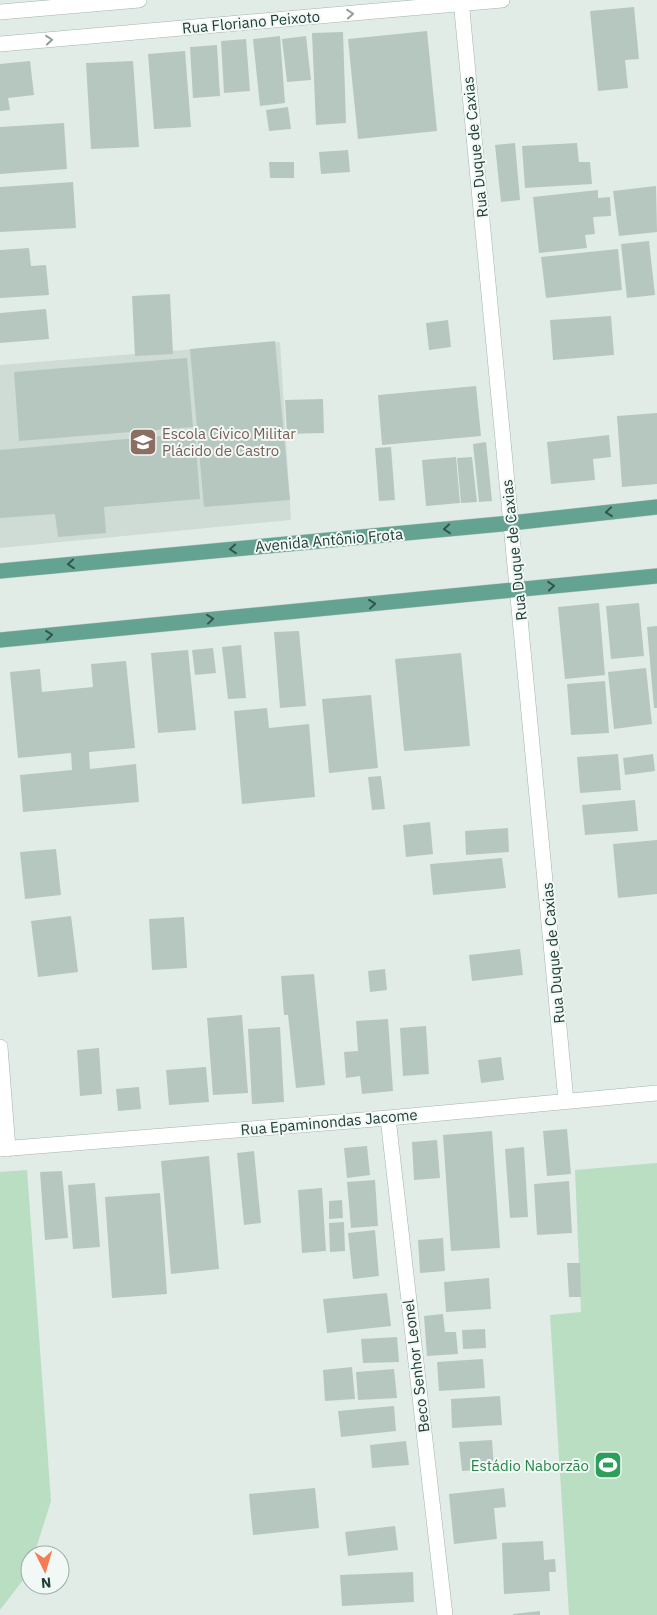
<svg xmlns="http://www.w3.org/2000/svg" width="657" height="1615" font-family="'IBM Plex Sans',sans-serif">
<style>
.built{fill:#cfdcd6}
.green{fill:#b9dec2}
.building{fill:#b6c7c0}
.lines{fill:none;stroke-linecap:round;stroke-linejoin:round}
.minor-casing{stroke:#a3b4ae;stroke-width:16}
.major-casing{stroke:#c1c9c6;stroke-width:16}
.minor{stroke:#fff;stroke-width:15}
.major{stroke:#64a392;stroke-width:15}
.oneway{stroke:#909e9a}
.oneway2{stroke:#31564c}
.labels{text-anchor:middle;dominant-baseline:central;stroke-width:4;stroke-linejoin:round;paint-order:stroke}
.street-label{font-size:15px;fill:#203d35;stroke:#f1f8f5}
.education-label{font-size:15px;fill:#785e54;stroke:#f1f8f5;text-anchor:start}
.leisure-label{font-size:15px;fill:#27864d;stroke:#f1f8f5;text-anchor:end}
</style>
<rect width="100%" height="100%" fill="#e1ece7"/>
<path class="built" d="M280 342 291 520 0 548V365Z"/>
<path class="green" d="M657 1163V1615H569L550 1315 581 1312 575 1170Z
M27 1170 51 1501 34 1555H30V1571L0 1610V1172Z"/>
<path class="building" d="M634 7 639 59 625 60 628 88 598 91 590 11Z
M427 31 437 131 358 139 348 39Z
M343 32 346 123 316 125 312 33Z
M280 36 285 103 260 106 253 39Z
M306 36 311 80 287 82 282 39Z
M246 39 250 91 224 93 221 41Z
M217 45 220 96 193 98 190 47Z
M185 51 191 127 154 129 148 54Z
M30 61 34 95 8 98 10 110 0 111V64Z
M133 61 139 147 91 149 86 63Z
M288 107 291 129 269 131 266 110Z
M64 123 67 169 0 174V127Z
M515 143 520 200 501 202 495 145Z
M577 143 579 162H590L592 184 525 188 522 146Z
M348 150 350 172 321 174 319 152Z
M269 162H294V178H270Z
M73 182 76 228 0 232V187Z
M656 186 657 232 619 236 613 191Z
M598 190V198L610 197 611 216 593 217 595 234 585 235 587 248 539 253 533 197Z
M649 241 655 295 627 298 621 244Z
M29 248 31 266 46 265 49 295 0 298V250Z
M618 249 622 290 546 298 541 257Z
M170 294 173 354 135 356 132 296Z
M46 309 49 339 0 343V313Z
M611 316 614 355 553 360 550 320Z
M448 320 451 347 429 350 426 323Z
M275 341 290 500 204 507 190 349Z
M187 358 193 427 19 441 14 372Z
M476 386 481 436 382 445 378 395Z
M323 399 324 433 287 434 285 400Z
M657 413V484L622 487 617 416Z
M195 433 200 499 104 507 106 533 58 537 55 514 0 518V450Z
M609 435 611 457 593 459 595 480 551 484 547 442Z
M486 442 492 501 479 502 473 444Z
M391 447 395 500 379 501 375 448Z
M456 457 460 503 426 506 422 460Z
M472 457 477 502 461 503 457 458Z
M599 603 605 675 565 679 558 607Z
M639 603 644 656 611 659 606 606Z
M657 626V708H654L647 627Z
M299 631 306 706 280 708 274 632Z
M241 645 246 698 228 699 222 647Z
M213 648 216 673 195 675 192 650Z
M188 650 196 730 158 733 151 653Z
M461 653 470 746 404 751 395 659Z
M126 661 135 748 89 752 90 769 136 764 139 802 23 812 20 775 72 770 71 753 18 758 10 672 40 669 42 692 93 687 91 664Z
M646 668 652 724 614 729 608 672Z
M605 681 609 733 571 735 567 684Z
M371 695 378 768 329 773 322 699Z
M267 708 269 728 309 724 315 797 242 804 234 711Z
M618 754 621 790 580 793 577 757Z
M653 754 655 771 625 775 623 758Z
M381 776 385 809 372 810 368 777Z
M635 800 638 831 585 835 582 805Z
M430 822 433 854 406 857 403 825Z
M508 828 509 852 466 855 465 831Z
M657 840V894L618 898 613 844Z
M56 849 61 895 25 899 20 852Z
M502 858 506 888 433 895 430 864Z
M71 916 78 972 38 977 31 921Z
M184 917 187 968 152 970 149 919Z
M520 949 523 975 472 981 469 955Z
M385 969 387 990 370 992 368 971Z
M314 974 325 1085 296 1088 288 1015H284L281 976Z
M242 1015 248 1093 213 1095 207 1018Z
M388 1019 393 1091 362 1094 360 1076 346 1078 344 1052 358 1051 356 1021Z
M426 1026 429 1074 403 1076 400 1028Z
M280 1027 284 1102 252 1104 248 1029Z
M99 1048 102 1094 80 1096 77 1050Z
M501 1057 504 1080 481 1083 478 1060Z
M206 1067 209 1102 169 1105 166 1070Z
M139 1087 141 1109 118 1111 116 1089Z
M567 1129 571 1174 547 1176 543 1131Z
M492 1131 500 1248 451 1251 443 1135Z
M437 1140 440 1178 414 1180 412 1142Z
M367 1146 370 1175 347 1178 344 1148Z
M524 1147 528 1217 510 1218 505 1149Z
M254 1151 261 1223 244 1225 237 1153Z
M209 1156 219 1269 171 1274 161 1161Z
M62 1171 68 1238 45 1240 40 1172Z
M375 1180 378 1226 351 1228 347 1182Z
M569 1181 572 1233 537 1235 534 1184Z
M95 1183 100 1247 73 1249 68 1185Z
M322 1188 326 1251 302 1253 298 1190Z
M160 1193 167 1294 112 1298 105 1197Z
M342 1200 343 1218 329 1219V1201Z
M344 1222 345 1251 330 1252 329 1223Z
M375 1230 379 1276 353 1279 348 1233Z
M443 1238 445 1271 420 1273 418 1240Z
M567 1263H580L581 1297H569Z
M489 1278 491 1309 446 1312 444 1282Z
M387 1293 391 1326 327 1333 323 1299Z
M443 1314 445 1332H456L458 1354 427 1356 424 1316Z
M485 1329 486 1348 463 1349 462 1330Z
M397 1337 399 1362 363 1363 361 1339Z
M483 1359 485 1388 439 1391 437 1362Z
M352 1367 355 1399 325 1401 323 1370Z
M394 1369 397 1398 358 1400 356 1372Z
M500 1396 502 1425 452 1428 451 1399Z
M394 1406 396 1431 341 1437 338 1411Z
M492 1440 494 1469 462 1471 459 1442Z
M406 1441 409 1465 372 1468 370 1445Z
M315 1488 319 1528 253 1535 249 1494Z
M504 1488 506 1507 494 1508 497 1539 454 1544 449 1494Z
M395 1526 398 1550 348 1556 345 1532Z
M543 1541 544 1560 555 1559 556 1572H549L550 1591 504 1594 502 1543Z
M413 1572 414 1602 342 1606 340 1575Z
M540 1611V1615H513V1614Z"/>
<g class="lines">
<g class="minor-casing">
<path id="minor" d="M461 0 566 1101
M0 12 139 0
M0 44 502 0
M0 1047 8 1149
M388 1118 445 1615
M0 1149 388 1118 657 1093"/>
</g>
<g class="major-casing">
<path id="major" d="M0 571 511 523 657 507
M0 640 657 576"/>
</g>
<use href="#minor" class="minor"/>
<use href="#major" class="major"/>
</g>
<defs><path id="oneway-chevron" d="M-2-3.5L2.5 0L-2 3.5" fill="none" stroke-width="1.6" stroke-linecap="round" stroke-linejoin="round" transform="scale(1.25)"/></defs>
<g class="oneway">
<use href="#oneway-chevron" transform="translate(350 14) rotate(-5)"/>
<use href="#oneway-chevron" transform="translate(49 40) rotate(-5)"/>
</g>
<g class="oneway2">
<use href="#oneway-chevron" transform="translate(609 512) rotate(174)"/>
<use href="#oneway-chevron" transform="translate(447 529) rotate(175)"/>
<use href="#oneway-chevron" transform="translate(233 549) rotate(175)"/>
<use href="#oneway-chevron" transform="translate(71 564) rotate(175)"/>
<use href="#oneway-chevron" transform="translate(551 586) rotate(-5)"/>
<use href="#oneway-chevron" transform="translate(372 604) rotate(-6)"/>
<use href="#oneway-chevron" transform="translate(210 619) rotate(-6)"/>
<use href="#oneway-chevron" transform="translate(49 635) rotate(-6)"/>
</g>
<defs>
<g id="school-square" transform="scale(1.4375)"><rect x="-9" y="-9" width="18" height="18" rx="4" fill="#8d6e63" stroke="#f1f8f5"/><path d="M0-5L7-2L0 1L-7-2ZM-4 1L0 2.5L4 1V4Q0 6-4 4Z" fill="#fff"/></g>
<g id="stadium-square" transform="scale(1.4375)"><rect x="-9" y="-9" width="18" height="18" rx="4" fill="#2e9e5b" stroke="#f1f8f5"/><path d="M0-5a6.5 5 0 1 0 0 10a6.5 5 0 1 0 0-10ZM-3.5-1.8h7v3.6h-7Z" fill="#fff"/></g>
</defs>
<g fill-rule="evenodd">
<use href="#school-square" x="143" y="442"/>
<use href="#stadium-square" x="608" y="1465"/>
</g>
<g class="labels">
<g class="street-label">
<text transform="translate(251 22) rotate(-5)">Rua Floriano Peixoto</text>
<text transform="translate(475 147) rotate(-96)">Rua Duque de Caxias</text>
<text transform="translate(329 540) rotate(-5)">Avenida Antônio Frota</text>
<text transform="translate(514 550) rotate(-96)">Rua Duque de Caxias</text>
<text transform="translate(553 953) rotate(-95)">Rua Duque de Caxias</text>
<text transform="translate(329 1122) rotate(-5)">Rua Epaminondas Jacome</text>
<text transform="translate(416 1366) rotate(-97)">Beco Senhor Leonel</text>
</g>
<g class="education-label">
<text x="162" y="433">Escola Cívico Militar<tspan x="162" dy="17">Plácido de Castro</tspan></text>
</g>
<g class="leisure-label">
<text x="589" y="1465">Estádio Naborzão</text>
</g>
</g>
<g transform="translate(45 1570) rotate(175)"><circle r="24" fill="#f1f8f5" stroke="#9dada8"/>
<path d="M0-4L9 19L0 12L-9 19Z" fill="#f77b54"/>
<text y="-8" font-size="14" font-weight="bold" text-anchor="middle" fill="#203d35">N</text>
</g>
</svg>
